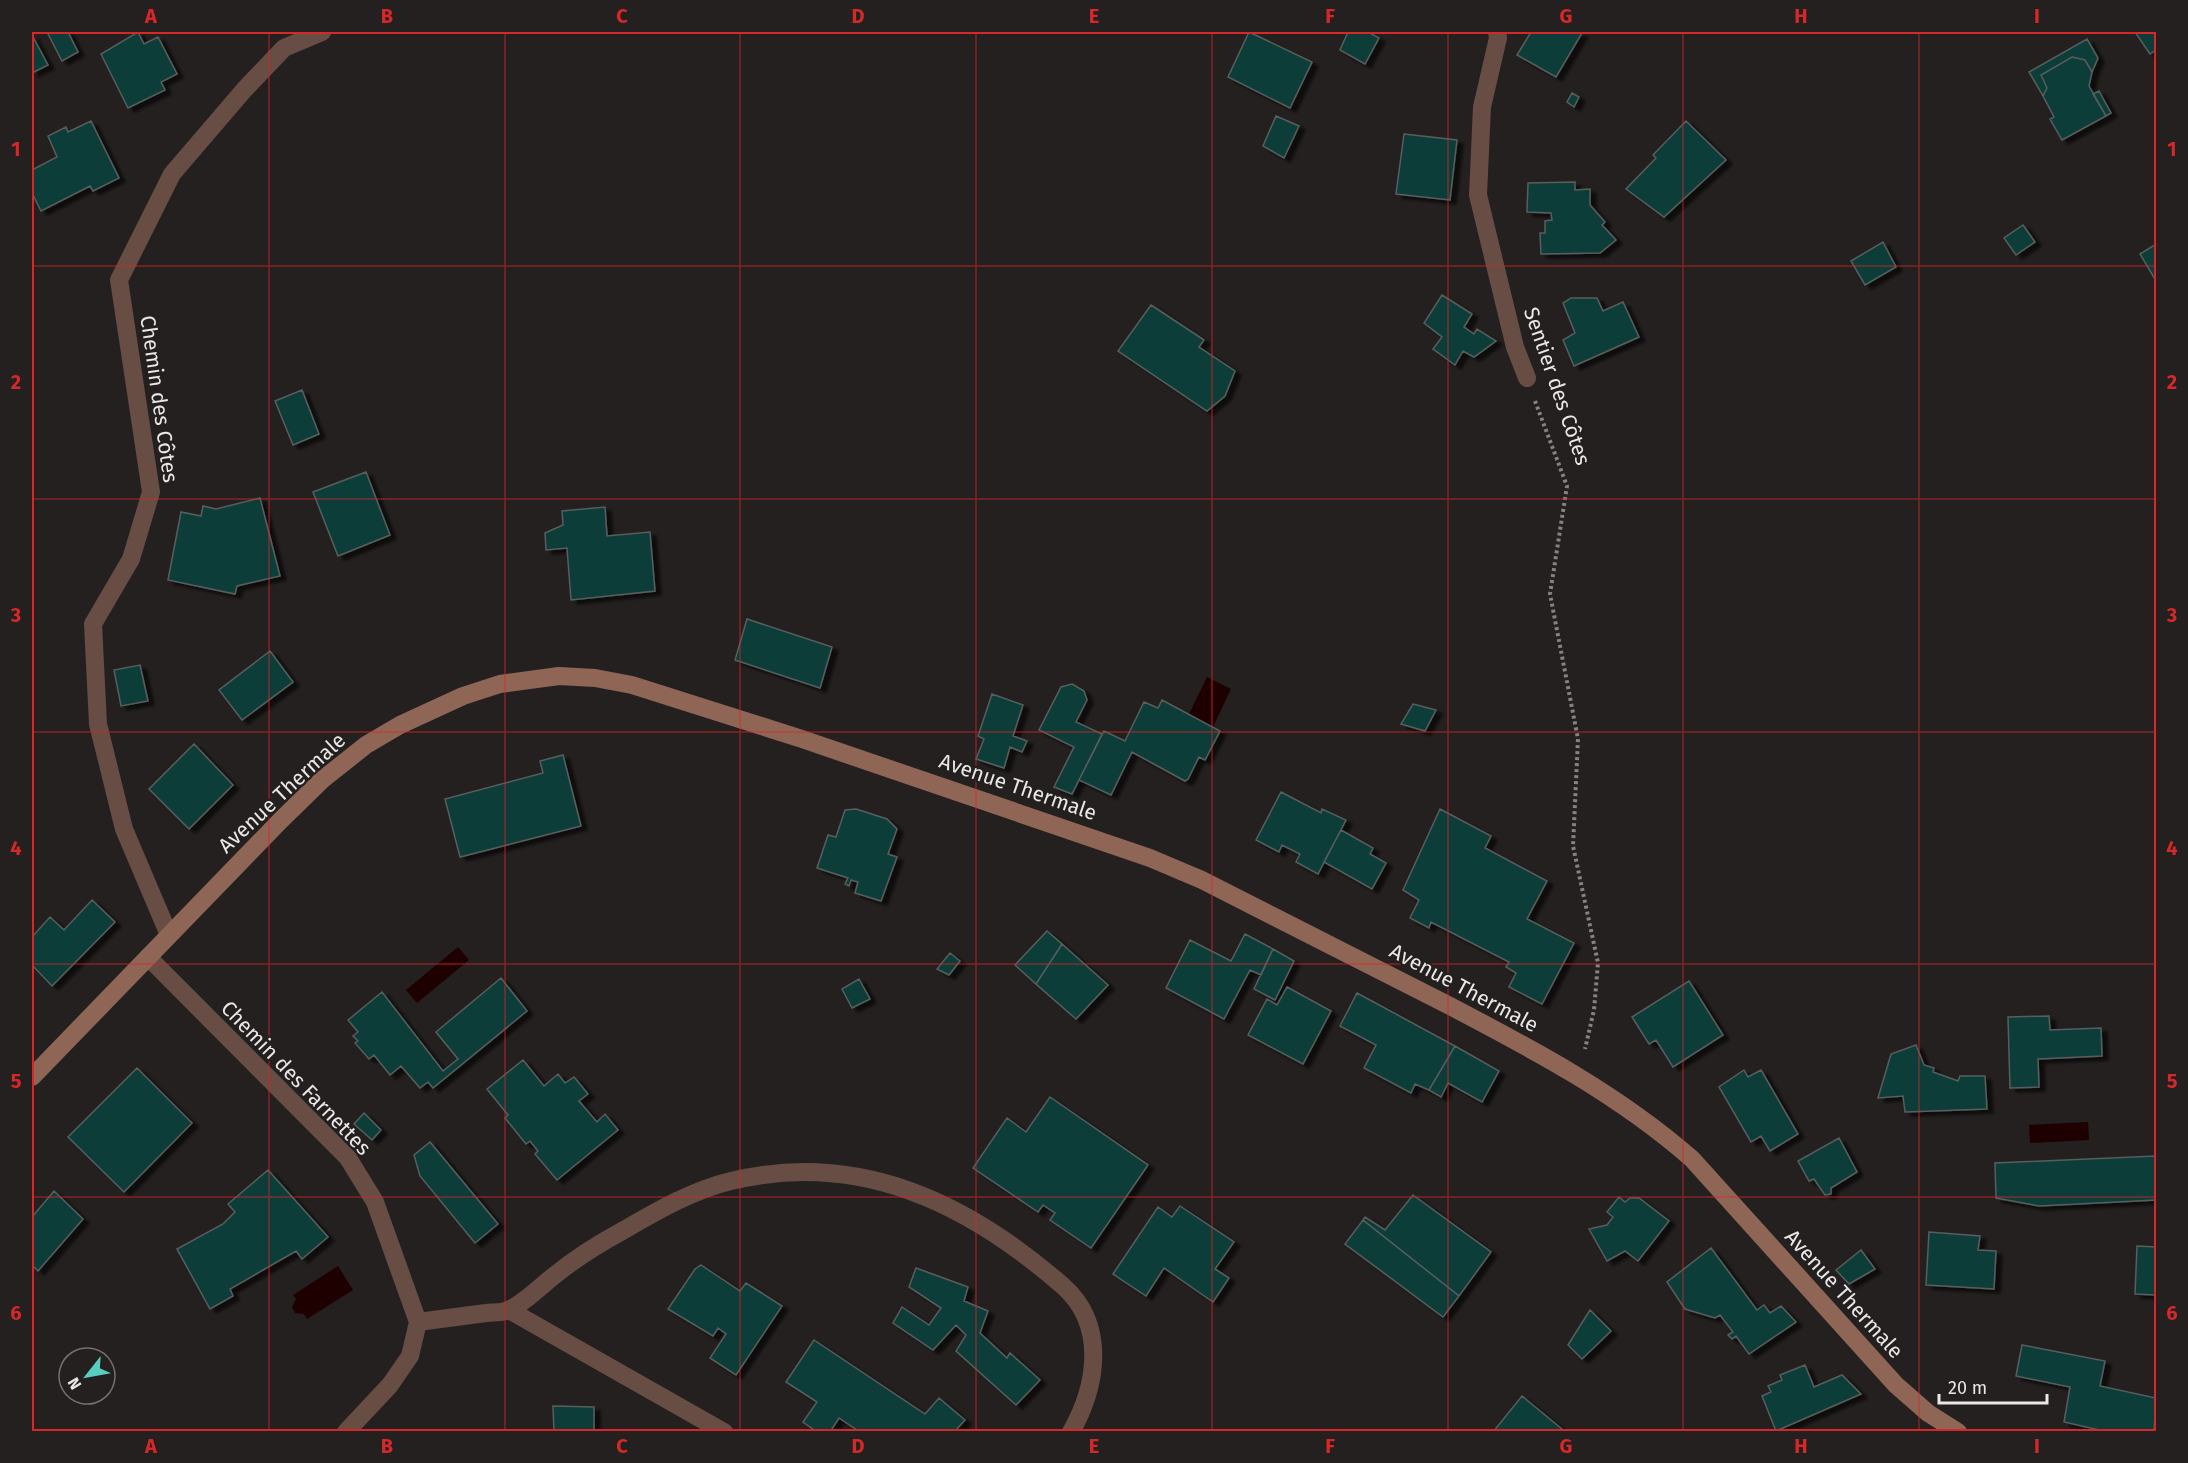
<svg xmlns="http://www.w3.org/2000/svg" width="2188" height="1463" font-family="'Fira Sans',sans-serif">
<style>
.water{fill:#1f0000}
.building{fill:#0b3e38;stroke:#595d5d;stroke-width:1.5;filter:url(#shadow)}
.lines{fill:none;stroke-linecap:round;stroke-linejoin:round}
.path{stroke:#858281;stroke-width:4;stroke-dasharray:3 3;stroke-linecap:butt}
.minor{stroke:#674d43;stroke-width:18}
.secondary{stroke:#8f6656;stroke-width:18}
.grid{fill:none;stroke:#d62828;stroke-width:1.5;stroke-opacity:0.55}
.labels{text-anchor:middle;dominant-baseline:central;stroke-width:4.5;stroke-linejoin:round;paint-order:stroke}
.street-label{font-size:21px;fill:#eae8e7;stroke:#23201f}
.neatline{fill:none;stroke:#d62828;stroke-width:2}
.grid-label{font-size:20px;text-anchor:middle;font-weight:bold;fill:#d62828}
</style>
<defs>
<filter id="shadow"><feDropShadow dx="6" dy="4" stdDeviation="1.5" flood-color="#0009"/></filter>
</defs>
<rect width="100%" height="100%" fill="#23201f"/>
<path class="water" d="M1207 677 1231 689 1213 727 1189 714Z
M458 947 469 960 417 1003 406 990Z
M2088 1122 2089 1140 2030 1143 2029 1125Z
M338 1266 353 1290 307 1319 304 1314 295 1313 292 1307 296 1299 293 1295Z"/>
<path class="building" d="M47 32H68L78 52 62 61Z
M138 32 144 44 158 37 177 74 161 82 165 90 128 108 101 54Z
M1249 32 1312 62 1290 108 1228 77Z
M1348 32H1368L1379 38 1365 64 1340 50Z
M1531 32 1582 33 1556 77 1517 55Z
M2135 32H2156V50L2150 54Z
M32 35 48 65 32 73Z
M2087 39 2098 58 2092 72 2085 60 2072 57 2041 75 2047 88 2043 96 2029 72Z
M2072 57 2085 60 2092 72 2089 86 2106 116 2062 140 2050 119 2054 117 2043 96 2047 88 2041 75Z
M2099 91 2111 113 2106 116 2093 94Z
M1572 93 1579 97 1574 107 1567 102Z
M1276 116 1299 126 1284 158 1263 146Z
M91 121 119 178 93 191 90 186 41 211 32 193V170L57 157 48 136 66 127 68 132Z
M1686 121 1726 160 1664 217 1626 189 1656 158 1653 155Z
M1404 134 1457 140 1450 200 1396 194Z
M1575 182V190L1590 189V205L1605 222 1602 225 1616 240 1600 253 1541 254 1540 233H1545V221L1552 220 1551 213 1527 212 1528 183Z
M2023 225 2035 242 2016 255 2004 238Z
M1883 242 1896 267 1865 285 1851 261Z
M2156 244V281L2140 254Z
M1442 295 1472 314 1464 327 1474 334 1477 329 1496 341 1474 357 1463 351 1455 365 1433 349 1442 337 1424 323Z
M1571 298H1597L1603 311 1623 302 1639 337 1574 366 1563 340 1575 333 1563 303Z
M1151 305 1204 340 1199 347 1235 371 1225 396 1207 411 1118 351Z
M302 390 319 434 293 445 275 401Z
M366 472 390 535 338 556 313 492Z
M260 498 280 576 237 586 235 594 168 580 181 512 201 516 203 506 216 509Z
M605 507 607 536 650 532 655 591 571 600 567 548 546 550 545 533 563 525 562 511Z
M747 619 832 647 820 688 735 660Z
M270 651 293 682 242 720 219 690Z
M140 665 148 701 121 706 114 670Z
M1072 684 1084 691 1087 700 1076 722 1102 734 1072 794 1054 787 1074 747 1039 730 1061 687Z
M992 694 1023 705 1013 736 1027 741 1022 752 1010 747 1004 768 976 759 984 739 978 736Z
M1162 700 1220 731 1205 760 1199 757 1188 779 1185 781 1132 752 1111 795 1079 780 1104 731 1125 741 1144 702 1158 708Z
M1413 704 1436 710 1425 731 1401 724Z
M194 744 233 785 189 829 149 789Z
M563 755 581 826 460 857 445 799 543 773 540 761Z
M1281 792 1321 813 1322 809 1346 820 1318 874 1296 862 1300 854 1282 845 1279 852 1256 840Z
M856 809 887 819 897 829 888 854 897 857 881 901 855 893 858 882 851 880 849 886 845 884 848 878 817 868 828 835 836 837 845 810Z
M1440 809 1491 836 1485 848 1547 881 1527 919 1574 943 1542 1004 1509 987 1516 973 1506 967 1509 962 1431 922 1429 928 1410 918 1419 900 1403 890Z
M1341 830 1373 848 1370 854 1386 863 1372 889 1324 862Z
M92 900 115 922 52 986 32 965V937L50 917 64 930Z
M1047 931 1062 944 1036 984 1015 965Z
M1245 934 1273 949 1261 975 1250 970 1224 1019 1166 988 1190 940 1231 961Z
M1062 944 1108 985 1076 1019 1036 984Z
M1273 949 1294 961 1275 1000 1254 989Z
M950 953 960 961 949 975 937 969Z
M501 978 527 1011 433 1088 428 1082 420 1088 401 1066 390 1075 374 1055 369 1059 355 1043 358 1041 353 1036 358 1032 348 1020 382 992 443 1071 458 1059 436 1032Z
M859 979 870 999 852 1008 842 989Z
M1689 981 1723 1035 1673 1067 1656 1040 1649 1044 1632 1017Z
M1287 987 1331 1011 1303 1064 1248 1035 1267 999 1277 1005Z
M1357 993 1455 1046 1429 1090 1415 1084 1411 1093 1364 1068 1376 1045 1340 1026Z
M2049 1016 2050 1030 2101 1028 2102 1056 2038 1059 2039 1087 2010 1088 2008 1017Z
M1916 1045 1924 1065 1934 1068 1933 1072 1958 1081 1960 1076H1985L1987 1109 1905 1112 1903 1096 1878 1098 1891 1054Z
M1455 1046 1499 1071 1482 1102 1448 1083 1441 1097 1429 1090Z
M523 1060 544 1086 558 1074 565 1083 574 1077 588 1094 579 1101 597 1122 605 1114 618 1130 557 1180 535 1154 538 1151 530 1141 526 1144 505 1118 508 1115 487 1089Z
M137 1068 192 1123 124 1192 68 1137Z
M1744 1070 1748 1077 1761 1070 1798 1134 1770 1151 1761 1136 1751 1142 1719 1087Z
M1050 1097 1148 1165 1091 1248 1050 1220 1055 1213 1043 1205 1038 1212 973 1168 1007 1118 1026 1132Z
M364 1113 381 1130 372 1140 354 1124Z
M1839 1138 1857 1172 1831 1188V1194L1825 1195 1814 1179 1809 1181 1798 1161Z
M430 1142 498 1224 475 1243 420 1176 414 1155Z
M2156 1156V1200L2039 1206 1996 1198 1995 1163Z
M268 1170 328 1237 302 1259 296 1251 230 1289 233 1296 210 1309 177 1249 223 1224 235 1212 228 1204Z
M54 1191 83 1219 38 1271 32 1265V1217Z
M1413 1195 1491 1252 1459 1296 1363 1220 1365 1217 1385 1230Z
M1619 1197 1625 1202 1630 1198H1639L1669 1221 1638 1261 1625 1251 1607 1261 1589 1229 1607 1225 1613 1217 1607 1212Z
M1180 1206 1234 1242 1215 1269 1229 1278 1213 1302 1164 1268 1146 1296 1113 1274 1158 1207 1172 1217Z
M1363 1220 1459 1296 1443 1317 1345 1244Z
M1929 1232 1980 1236 1978 1250 1996 1251 1994 1289 1926 1285Z
M2137 1246 2156 1247V1295L2135 1294Z
M1711 1248 1757 1310 1764 1305 1770 1313 1781 1306 1796 1322 1749 1354 1736 1336 1732 1339 1728 1335 1733 1332 1720 1315 1715 1318 1685 1309 1667 1282Z
M1861 1250 1875 1269 1849 1284 1836 1270Z
M701 1265 740 1291 746 1283 782 1306 736 1375 710 1358 726 1334 718 1328 713 1336 668 1309 695 1269Z
M916 1268 968 1287 964 1301 988 1311 980 1333 1007 1358 1010 1353 1040 1380 1016 1405 956 1351 966 1335 956 1325 933 1350 893 1323 902 1307 929 1325 941 1308 909 1287Z
M1590 1310 1611 1331 1582 1359 1568 1345Z
M814 1340 925 1414 939 1398 965 1420 954 1432H860L839 1418 830 1432H817L803 1422 817 1402 786 1382Z
M2022 1345 2105 1361 2100 1386 2156 1398 2154 1432H2108L2064 1422 2070 1387 2016 1376Z
M1805 1365 1814 1387 1842 1375 1861 1394 1776 1431 1762 1396 1771 1392 1768 1386 1782 1380 1780 1375Z
M1522 1396 1563 1430 1562 1432H1493Z
M553 1406 594 1407V1432H554Z"/>
<g class="lines">
<path class="path" d="M1535 401 1567 486 1550 594 1578 739 1573 846 1598 963 1594 1010 1585 1049"/>
<path class="minor" d="M1497 32 1498 38 1482 107 1478 195 1515 347 1527 378
M169 935 124 829 98 724 93 624 131 559 151 492 119 280 172 174 244 90 284 48 322 32
M148 957 348 1158 375 1202 418 1322 410 1356 390 1385 346 1432
M509 1310 724 1432
M418 1322C441 1319 463 1316 486 1313 492 1312 502 1313 508 1310 522 1305 543 1284 555 1275 576 1258 600 1243 624 1230 657 1211 693 1190 731 1181 859 1150 968 1203 1063 1286 1107 1325 1097 1386 1071 1432"/>
<path class="secondary" d="M32 1077 281 820 322 780 366 745 400 725 463 696 500 684 559 676 595 678 632 685 802 739 1150 858 1202 880C1285 922 1368 964 1450 1006 1536 1051 1619 1095 1692 1159L1896 1385 1928 1413 1958 1432"/>
</g>
<path class="grid" d="M269 32V1432M505 32V1432M740 32V1432M976 32V1432M1212 32V1432M1448 32V1432M1683 32V1432M1919 32V1432M32 266H2156M32 499H2156M32 732H2156M32 964H2156M32 1197H2156"/>
<g class="labels">
<g class="street-label">
<text transform="translate(1557 386) rotate(71)">Sentier des Côtes</text>
<text transform="translate(159 399) rotate(82)">Chemin des Côtes</text>
<text transform="translate(1018 787) rotate(19)">Avenue Thermale</text>
<text transform="translate(282 793) rotate(-43)">Avenue Thermale</text>
<text transform="translate(1464 988) rotate(28)">Avenue Thermale</text>
<text transform="translate(296 1078) rotate(46)">Chemin des Farnettes</text>
<text transform="translate(1844 1294) rotate(48)">Avenue Thermale</text>
</g>
</g>
<rect width="2188" height="1463" fill="none" stroke="#23201f" stroke-width="66"/>
<g transform="translate(87 1376) rotate(239)"><circle r="28" fill="#23201f" stroke="#73706f" stroke-width="1.5"/>
<path d="M0-4.5L10 22L0 15L-10 22Z" fill="#58cec0"/>
<text y="-9" font-size="16" font-weight="bold" text-anchor="middle" fill="#eae8e7">N</text>
</g>
<path d="M1939 1394v9h108v-9" fill="none" stroke="#eae8e7" stroke-width="3"/>
<text x="1948" y="1394" font-size="18" fill="#eae8e7" stroke="#23201f" stroke-width="4.5" paint-order="stroke">20 m</text>
<rect x="33" y="33" width="2122" height="1397" class="neatline"/>
<g class="grid-label">
<text x="151" y="23">A</text>
<text x="387" y="23">B</text>
<text x="622" y="23">C</text>
<text x="858" y="23">D</text>
<text x="1094" y="23">E</text>
<text x="1330" y="23">F</text>
<text x="1566" y="23">G</text>
<text x="1801" y="23">H</text>
<text x="2037" y="23">I</text>
<text x="16" y="156">1</text>
<text x="2172" y="156">1</text>
<text x="16" y="389">2</text>
<text x="2172" y="389">2</text>
<text x="16" y="622">3</text>
<text x="2172" y="622">3</text>
<text x="16" y="855">4</text>
<text x="2172" y="855">4</text>
<text x="16" y="1088">5</text>
<text x="2172" y="1088">5</text>
<text x="16" y="1320">6</text>
<text x="2172" y="1320">6</text>
<text x="151" y="1453">A</text>
<text x="387" y="1453">B</text>
<text x="622" y="1453">C</text>
<text x="858" y="1453">D</text>
<text x="1094" y="1453">E</text>
<text x="1330" y="1453">F</text>
<text x="1566" y="1453">G</text>
<text x="1801" y="1453">H</text>
<text x="2037" y="1453">I</text>
</g>
</svg>
